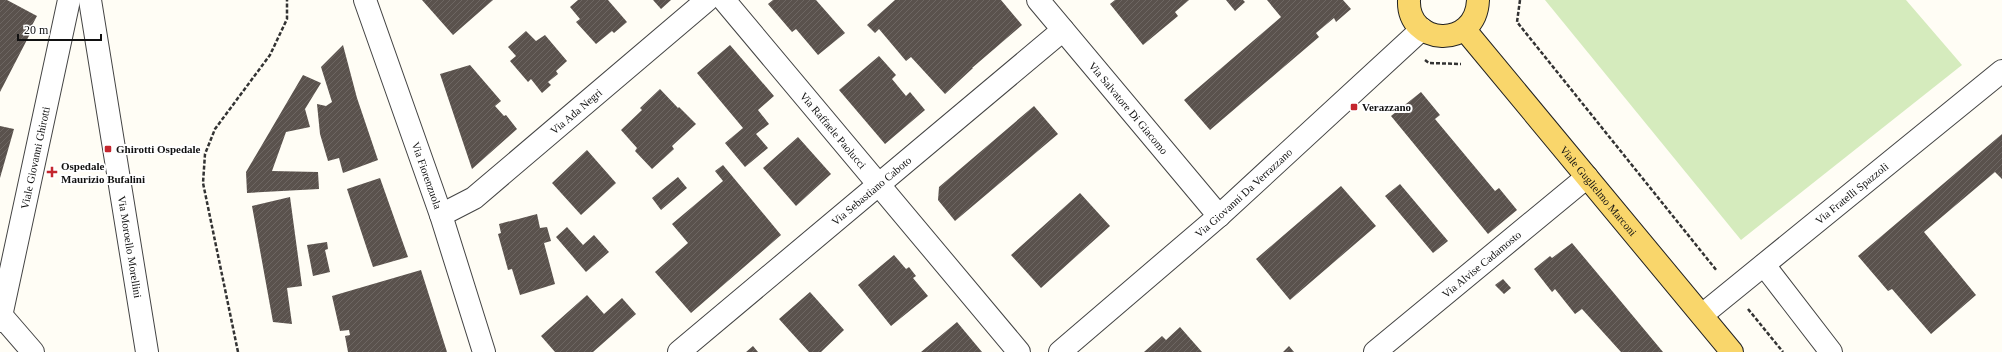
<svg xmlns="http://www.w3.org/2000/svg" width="2002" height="352" font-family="'Times New Roman',serif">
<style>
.garden{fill:#d5ebbd}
.building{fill:url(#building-hatch)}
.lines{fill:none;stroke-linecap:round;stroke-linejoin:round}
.minor-casing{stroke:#444;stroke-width:24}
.major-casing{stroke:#222;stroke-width:24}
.path{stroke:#333;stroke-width:2.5;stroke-dasharray:4 2;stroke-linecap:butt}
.minor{stroke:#fff;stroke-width:22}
.major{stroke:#f9d66b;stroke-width:22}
.poi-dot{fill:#c4262e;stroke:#fff;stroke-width:1.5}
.labels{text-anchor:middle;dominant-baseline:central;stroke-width:4;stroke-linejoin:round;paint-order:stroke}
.poi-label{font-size:11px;font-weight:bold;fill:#111;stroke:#fff;text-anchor:start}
.street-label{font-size:11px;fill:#111;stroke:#fff}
</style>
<defs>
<pattern id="building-hatch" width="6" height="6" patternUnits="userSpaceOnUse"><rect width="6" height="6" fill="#5a524d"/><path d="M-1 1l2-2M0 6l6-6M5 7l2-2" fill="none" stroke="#6d6662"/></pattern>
</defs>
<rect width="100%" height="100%" fill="#fffdf5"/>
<path class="garden" d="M1545 0H1906L1962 65 1741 240Z"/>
<path class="building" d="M0 0H7L37 16 29 31 31 32 0 92Z
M422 0H493L453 35Z
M578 0H608L627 22 614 33 612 31 596 44 576 22 580 19 570 7Z
M653 0H671L661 9Z
M773 0H816L845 33 818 55 796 29 792 32 768 4Z
M895 0H1001L1022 25 972 68H973L945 94 911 57 906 61 879 29 875 33 867 25Z
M1115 0H1189L1175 12 1178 16 1143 45 1110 4Z
M1226 0H1243L1245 2 1235 11Z
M1267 0H1343L1351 9 1336 22 1334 18 1316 33 1319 37 1210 130 1184 100 1281 17Z
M526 31 536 41 545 35 567 61 556 71 558 74 548 82 551 85 542 93 531 79 528 82 510 61 516 56 508 47Z
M343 45 357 98 378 160 343 173 339 158 328 161 320 134 317 104 326 106 332 102 321 67Z
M730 45 774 96 758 110 769 124 756 134 768 148 745 167 725 143 743 128 697 73Z
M879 56 896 75 892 79 906 96 910 92 925 110 885 144 839 90Z
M470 65 501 101 495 106 504 116 506 115 517 129 472 169 440 74Z
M303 75 321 83 305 109 310 127 286 132 272 171 318 172 319 189 247 193 246 172Z
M660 89 678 108 679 107 696 124 672 146 674 149 652 169 635 151 637 148 621 130 642 110 640 108Z
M1421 92 1440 115 1435 119 1495 191 1499 188 1517 210 1488 234 1391 116Z
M1034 106 1058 134 955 221 938 200 939 187Z
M0 126 14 129 0 178Z
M2002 134V179L1995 172 1924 232 1976 295 1931 334 1892 289 1888 291 1858 256Z
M798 137 831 174 796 206 763 168Z
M587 150 616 183 581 215 552 183Z
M723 165 781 235 691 313 655 272 688 243 672 224 723 181 715 171Z
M678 177 687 188 661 210 652 198Z
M380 178 408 257 373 267 347 189Z
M1400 184 1448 241 1433 253 1385 196Z
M1341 186 1376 226 1290 300 1256 259Z
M1080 193 1110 226 1041 288 1011 255Z
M290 197 302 286 287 288 292 324 273 322 252 206Z
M537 214 540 228 547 227 551 241 544 243 555 284 520 295 512 269 508 270 498 234 501 233 499 224Z
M567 227 583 245 594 235 609 252 586 272 556 237Z
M327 242 328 249 325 250 330 272 313 276 307 245Z
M1572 243 1608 286 1663 352H1621L1582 309 1575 314 1555 289 1552 292 1534 269 1550 256 1552 258Z
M894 255 906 269 909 267 916 276 913 278 928 296 891 326 858 285Z
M421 270 447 352H348L345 336 350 335 349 330 340 331 332 296Z
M1503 279 1511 288 1504 294 1495 285Z
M810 292 844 330 821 352H809L779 319Z
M587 295 604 314 622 298 636 314 593 352H555L541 336Z
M957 322 982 352H921Z
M1180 327 1202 352H1144L1162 336 1166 340Z
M753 346 758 352H746Z
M1289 346 1294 352H1283Z"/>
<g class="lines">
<g class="minor-casing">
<g id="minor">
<path id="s1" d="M90 0 147 352"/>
<path id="s2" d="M365 0 441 215 484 352"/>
<path id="s3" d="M724 0 1019 352"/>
<path id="s4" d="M1038 0 1219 216"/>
<path id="s5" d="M441 215 474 198 707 0"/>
<path d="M1764 265 1831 352"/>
<path d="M1 315 33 352"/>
<path id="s6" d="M1702 315 2002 71"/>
<path id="s7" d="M0 321 69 0"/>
<path id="s8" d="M679 352 1063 30"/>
<path id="s9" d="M1060 352 1219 216 1422 29"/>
<path id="s10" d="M1375 352 1587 177"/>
</g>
</g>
<g class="major-casing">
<g id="major">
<path d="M1409 0C1407 46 1476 50 1478 0"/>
<path id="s11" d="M1465 30 1732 352"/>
</g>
</g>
<path class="path" d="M1520 0 1517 22 1717 271
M1425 60 1429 63 1461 64
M1748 309 1783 352
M238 352 203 183 205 154 215 129 270 55 287 19V0"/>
<use href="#minor" class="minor"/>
<use href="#major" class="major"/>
</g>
<g class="poi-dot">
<rect x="1350" y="103" width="8" height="8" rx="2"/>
<rect x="104" y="145" width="8" height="8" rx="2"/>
<path d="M50 166h4v4h4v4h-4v4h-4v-4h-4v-4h4z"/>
</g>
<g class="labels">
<g class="poi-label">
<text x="1362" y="107">Verazzano</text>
<text x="116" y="149">Ghirotti Ospedale</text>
<text x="61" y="166">Ospedale<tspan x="61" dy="13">Maurizio Bufalini</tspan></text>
</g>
<g class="street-label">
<text stroke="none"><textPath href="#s4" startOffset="141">Via Salvatore Di Giacomo</textPath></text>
<text stroke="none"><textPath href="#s5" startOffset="171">Via Ada Negri</textPath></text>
<text stroke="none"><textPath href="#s3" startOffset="170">Via Raffaele Paolucci</textPath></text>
<text stroke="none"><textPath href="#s7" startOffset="167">Viale Giovanni Ghirotti</textPath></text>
<text stroke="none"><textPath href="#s2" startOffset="186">Via Fiorenzuola</textPath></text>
<text stroke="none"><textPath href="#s8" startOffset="251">Via Sebastiano Caboto</textPath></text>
<text stroke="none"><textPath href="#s11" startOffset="209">Viale Guglielmo Marconi</textPath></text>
<text stroke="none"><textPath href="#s9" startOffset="243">Via Giovanni Da Verrazzano</textPath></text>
<text stroke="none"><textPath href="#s6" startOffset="193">Via Fratelli Spazzoli</textPath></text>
<text stroke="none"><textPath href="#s1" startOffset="250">Via Moroello Morellini</textPath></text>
<text stroke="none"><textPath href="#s10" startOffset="138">Via Alvise Cadamosto</textPath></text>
</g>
</g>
<path d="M18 34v6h83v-6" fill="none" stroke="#111111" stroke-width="2"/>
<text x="24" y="34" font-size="12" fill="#111111" stroke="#ffffff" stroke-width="3" paint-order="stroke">20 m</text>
</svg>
